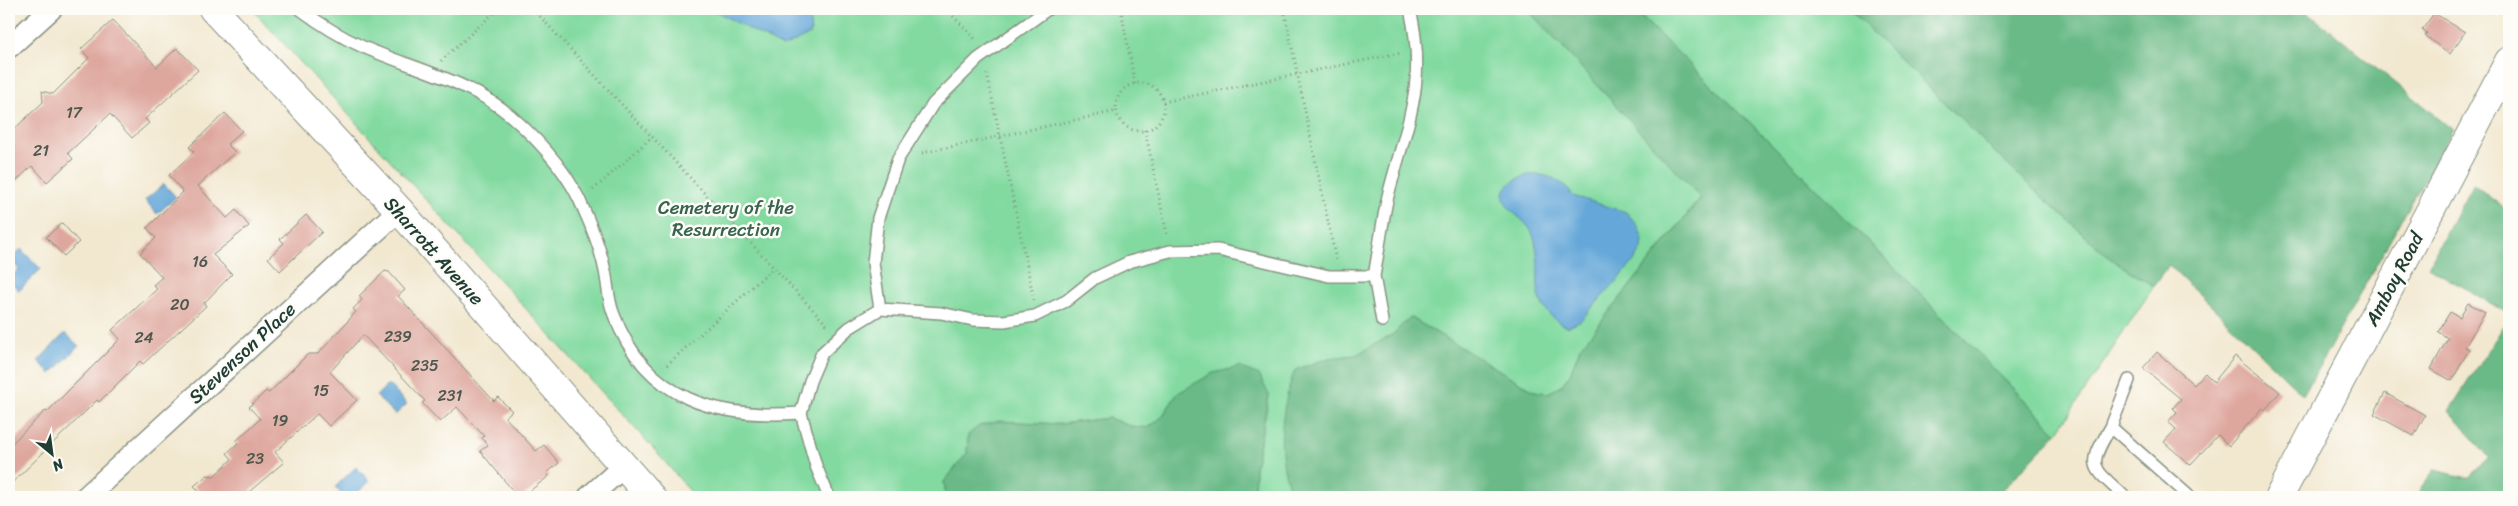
<svg xmlns="http://www.w3.org/2000/svg" width="2518" height="506" font-family="Sriracha,sans-serif">
<style>
.green{fill:#82daa0;stroke:#508c6a}
.forest{fill:#69ba86;stroke:#447c5d}
.water{fill:#65a7d9;stroke:#427286}
.building{fill:#dea79e}
.lines{fill:none;stroke-linecap:round;stroke-linejoin:round}
.lane-casing{stroke:#889282;stroke-width:14}
.street-casing{stroke:#889282;stroke-width:24}
.secondary-casing{stroke:#889282;stroke-width:30}
.path{stroke:#889282;stroke-width:3;stroke-dasharray:1 4;stroke-linecap:butt}
.lane{stroke:#fff;stroke-width:11}
.street{stroke:#fff;stroke-width:21}
.secondary{stroke:#fff;stroke-width:28}
.labels{text-anchor:middle;dominant-baseline:central;stroke-width:5;stroke-linejoin:round;paint-order:stroke}
.number-label{font-size:16px;fill:#4f584e}
.park-label{font-size:19px;fill:#38644f;stroke:#fdfcf7}
.street-label{font-size:19px;fill:#1f3d34;stroke:#fdfcf7}
</style>
<rect width="100%" height="100%" fill="#fdfcf7"/>
<filter id="ink" filterUnits="userSpaceOnUse"><feTurbulence type="fractalNoise" baseFrequency=".02" numOctaves="2"/><feDisplacementMap in="SourceGraphic" scale="10" xChannelSelector="R" yChannelSelector="G"/><feConvolveMatrix kernelMatrix="1 2 1 2 8 2 1 2 1" color-interpolation-filters="sRGB"/></filter>
<filter id="wash" filterUnits="userSpaceOnUse"><feTurbulence type="fractalNoise" baseFrequency=".0096" numOctaves="4" result="noise"/><feDisplacementMap in="SourceGraphic" scale="20" xChannelSelector="R" yChannelSelector="G"/><feGaussianBlur stdDeviation="1.12" result="paint"/><feColorMatrix in="noise" values="0 0 0 0 0 0 0 0 0 0 0 0 0 0 0 0 0 1.4 0 .05"/><feComposite in="paint" operator="in"/></filter>
<g filter="url(#wash)">
<rect width="100%" height="100%" fill="#f2e8d0"/>
<path class="green" d="M252 9H1527L1701 197 1580 348 1570 374 1561 386 1548 393 1534 391 1410 317 1392 335 1356 355 1329 358 1296 370C1282 406 1278 462 1293 497H1254L1255 468 1269 395 1178 393 1161 418 1148 428 1130 426 1109 418 1060 424 999 421 968 435V453L944 482 946 497H695L653 448Z
M1633 9H1849L2018 175 2112 260 2154 286 2057 433 1778 150Z"/>
<path class="forest" d="M1527 9H1633L1778 150 2057 433 1996 497H1293C1275 456 1280 411 1295 370L1329 358 1356 355 1392 335 1410 317 1534 391 1548 393 1561 386 1570 374 1580 348 1701 198Z
M1849 9H2303L2453 129 2303 395 2169 265 2154 286 2112 260 2018 175Z
M2473 184 2509 212V314L2428 267Z
M2509 318V497H2415L2434 470 2468 478 2489 458 2449 411Z
M1239 367 1259 375 1269 395 1255 468 1254 497H946L944 482 967 453 968 435 979 426 999 421 1060 424 1109 418 1130 426 1148 428 1161 418 1178 393 1213 373Z"/>
<path class="water" d="M711 9H809L811 34 783 47Z
M1528 175H1541L1553 178 1565 186 1573 196 1626 212 1638 226 1643 240 1642 249 1631 265 1581 320 1567 327C1520 302 1548 272 1532 233 1527 219 1501 209 1504 193 1506 183 1519 178 1528 175Z
M164 184 176 197 157 214 145 200Z
M21 249 41 269 19 291 9 279 19 269 10 260Z
M65 333 79 346 51 374 38 361Z
M388 384 407 404 395 415 376 396Z
M356 467 370 481 353 497H344L335 487Z"/>
<g id="blocks">
<path class="building" d="M2434 13 2465 32 2450 54 2425 36 2427 33 2422 30Z
M113 20 157 67 177 48 198 70 145 119 149 123 132 138 110 114 68 153 73 159 47 182 32 166 9 188V134L43 102 42 91 53 94 89 58 81 49Z
M225 113 242 131 227 144 235 152 198 186 227 218 236 210 249 226 213 255 232 274 204 303 206 306 143 364 140 361 99 402 97 400 87 410 9 486V446L45 411 47 412 120 339 112 330 157 289 153 285 162 277 140 253 156 238 147 228 183 192 169 175 194 152 189 147Z
M306 215 322 232 280 271 268 258 284 243 280 239Z
M62 223 79 242 64 256 46 237Z
M385 271 389 272 405 290 398 296 494 401 498 397 512 411 505 417 536 451 544 445 559 463 547 473 549 476 522 497H518L480 451 488 445 482 438 484 436 457 407 440 422 422 403 425 401 363 335 330 372 357 400 329 426 317 414 275 452 284 462 243 497H205L194 486 207 475 214 476 232 459 227 453 238 443 236 441 260 419 249 407 266 391 269 393 308 354H318L356 312 353 309 362 300 359 296Z
M2468 303 2485 312 2465 347 2469 349 2452 381 2431 369 2448 338 2438 332 2450 312 2460 317Z
M2157 352 2194 385 2205 373 2214 382 2235 356 2280 392 2265 410 2262 408 2229 446 2218 435 2190 465 2164 442 2176 429 2168 422 2177 412 2173 408 2181 399 2143 368Z
M2385 393 2425 415 2414 436 2374 414Z"/>
</g>
</g>
<g filter="url(#ink)">
<use href="#blocks" fill-opacity="0" stroke="#889282" stroke-width="1"/>
<g class="lines">
<g class="lane-casing">
<path id="lane" d="M300 9C320 24 339 36 361 46 410 68 469 80 511 116 541 142 569 173 584 210 593 230 601 250 605 271 608 285 608 301 614 315 647 401 717 419 801 413
M1374 276 1382 321
M880 309 873 263 878 218 898 159 933 104 978 59 1048 9
M2129 380 2111 427 2190 497
M2111 427C2086 468 2092 466 2125 497
M829 497 816 466 801 413 810 381 822 353 849 328 880 309 941 313 973 320 1004 321 1035 316 1066 301 1095 278 1129 262 1170 251 1218 250 1329 276H1374C1379 250 1382 222 1388 196 1406 124 1428 86 1410 9"/>
</g>
<g class="street-casing">
<path id="street" d="M9 47 51 9
M86 497 399 210
M589 497 624 466"/>
</g>
<g class="secondary-casing">
<path id="secondary" d="M213 9 399 210 651 497
M2279 497 2509 61"/>
</g>
<path class="path" d="M533 9 829 327
M946 9 977 41
M1121 9 1135 84
M1284 9 1336 260
M441 61 498 9
M987 74 1034 300
M1116 107a24 24 0 1 1 48 0a24 24 0 1 1-48 0Z
M1163 102 1400 53
M1145 130 1167 235
M922 153 1117 111
M593 190 652 137
M667 365 773 268"/>
<use href="#lane" class="lane"/>
<use href="#street" class="street"/>
<use href="#secondary" class="secondary"/>
</g>
</g>
<g class="labels">
<g class="number-label">
<text x="74" y="112">17</text>
<text x="41" y="150">21</text>
<text x="200" y="261">16</text>
<text x="180" y="304">20</text>
<text x="398" y="336">239</text>
<text x="144" y="337">24</text>
<text x="425" y="365">235</text>
<text x="321" y="390">15</text>
<text x="450" y="395">231</text>
<text x="280" y="420">19</text>
<text x="255" y="458">23</text>
</g>
<g class="park-label">
<text x="726" y="207">Cemetery of the<tspan x="726" dy="22">Resurrection</tspan></text>
</g>
<g class="street-label">
<text transform="translate(434 251) rotate(48)">Sharrott Avenue</text>
<text transform="translate(2394 279) rotate(-62)">Amboy Road</text>
<text transform="translate(242 353) rotate(-43)">Stevenson Place</text>
</g>
</g>
<rect width="2518" height="506" fill="none" stroke="#fdfcf7" stroke-width="30"/>
<g transform="translate(52 454) rotate(151)" stroke="#fdfcf7" stroke-width="4" paint-order="stroke">
<path d="M0-4L9 19L0 12L-9 19Z" fill="#1f3d34"/>
<text y="-8" font-size="14" font-weight="bold" text-anchor="middle" fill="#1f3d34">N</text>
</g>
</svg>
